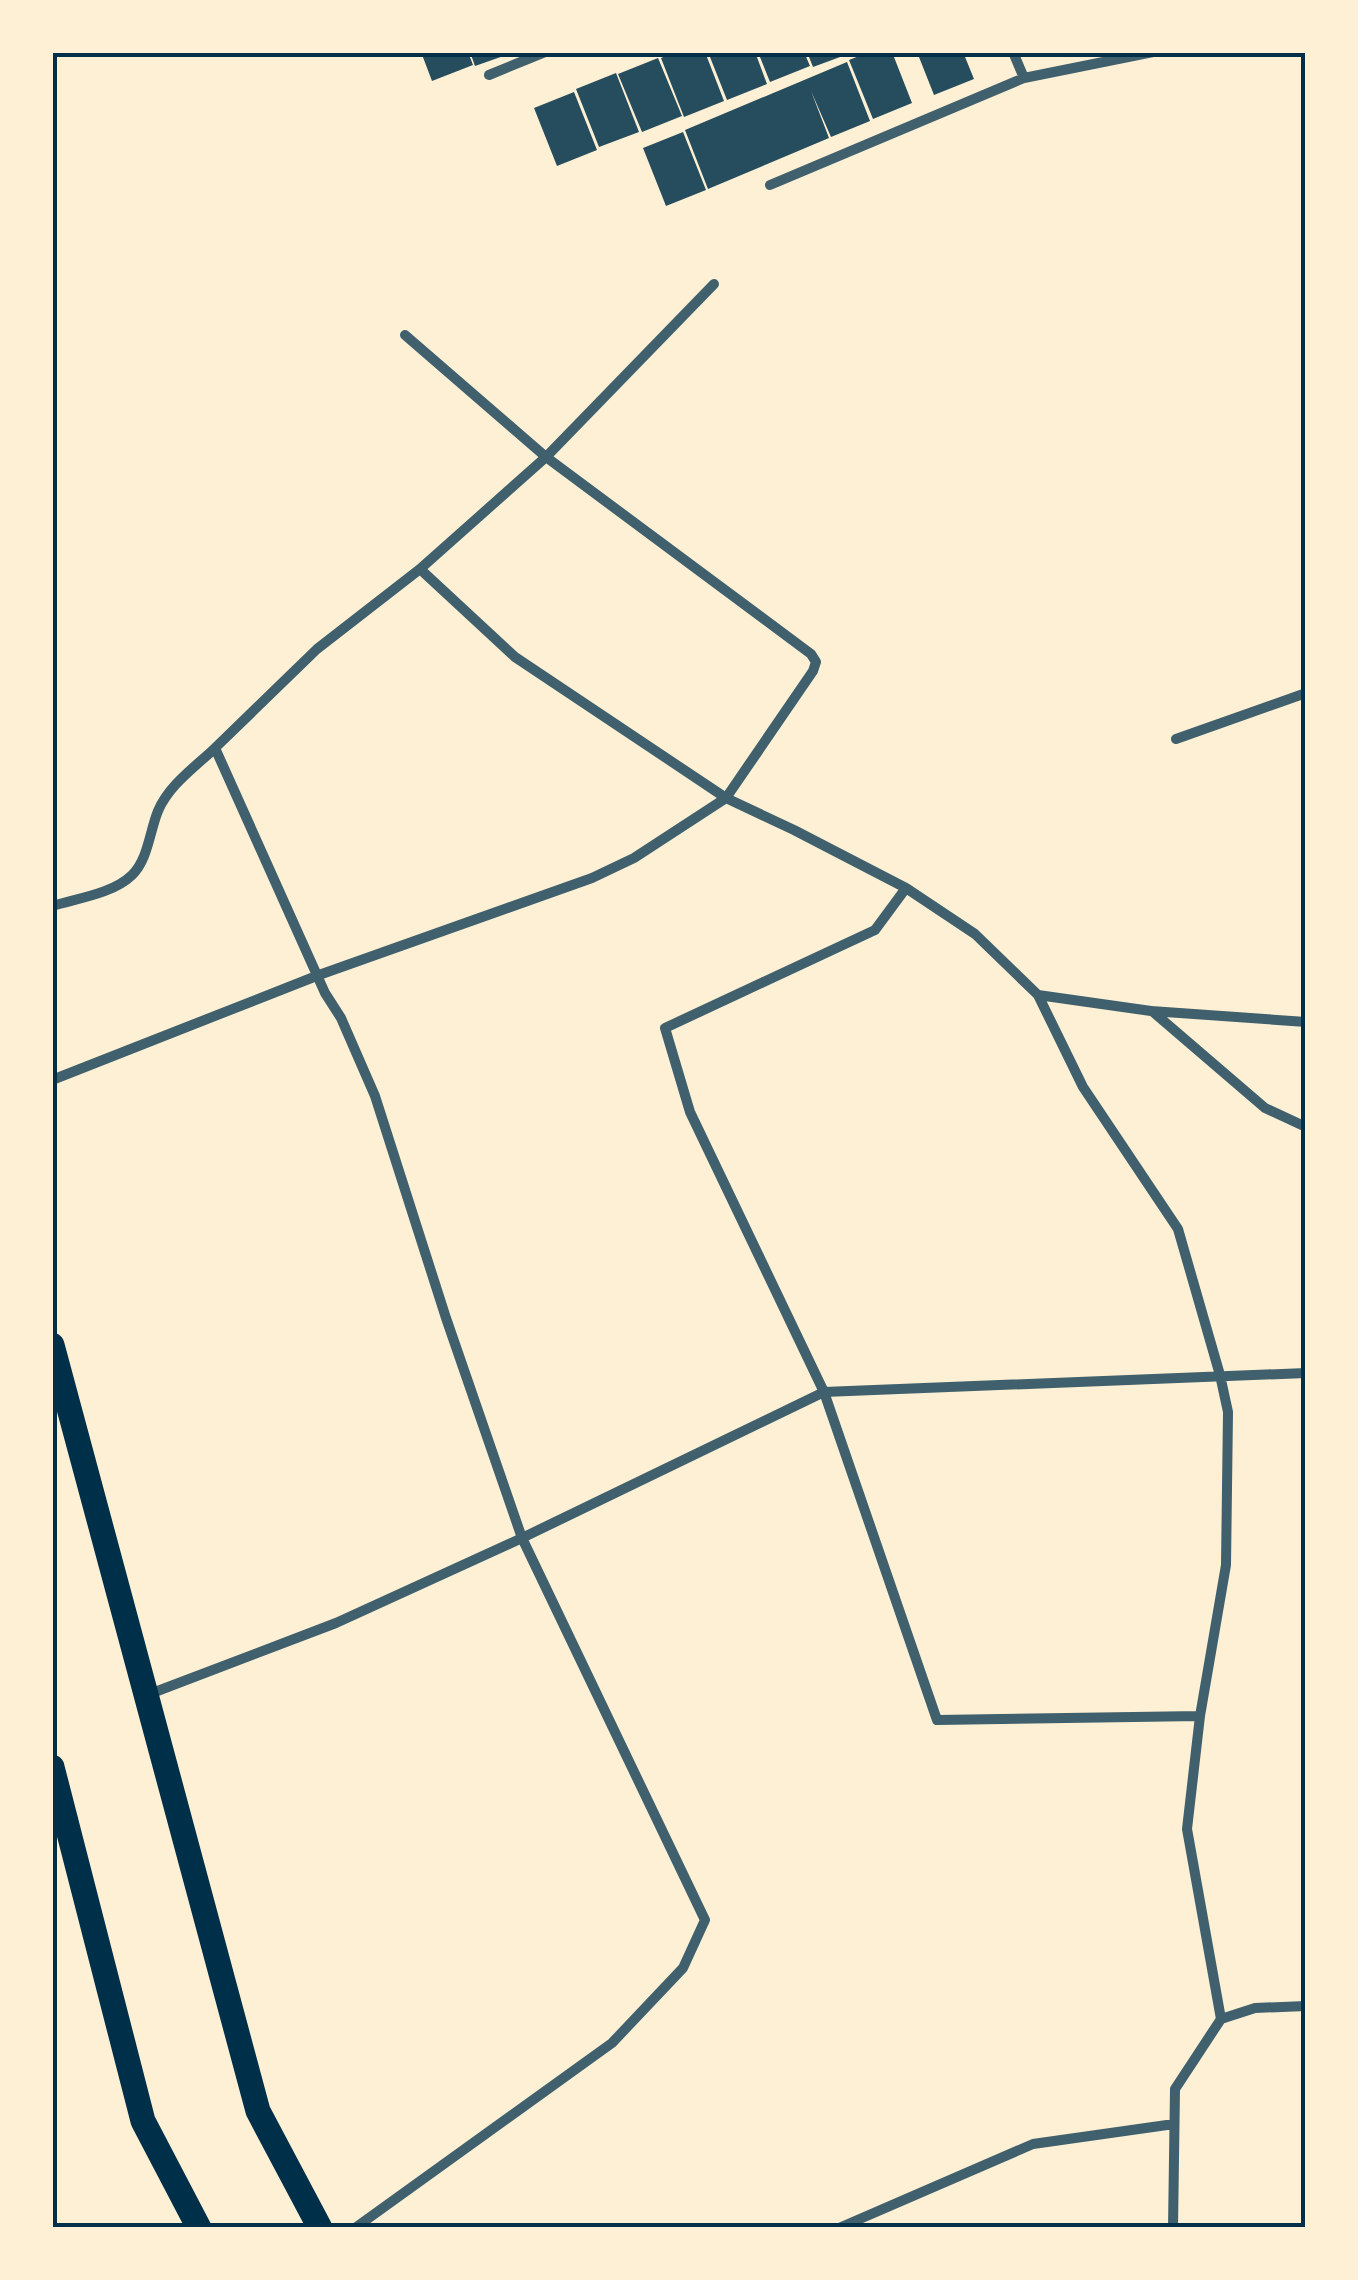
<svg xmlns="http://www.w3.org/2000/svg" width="1358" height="2280" font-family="'Fira Sans',sans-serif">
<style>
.building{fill:#264d5e}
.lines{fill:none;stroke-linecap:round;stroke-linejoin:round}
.minor{stroke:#3f606c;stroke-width:10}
.primary{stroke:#003049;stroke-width:25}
.neatline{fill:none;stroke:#003049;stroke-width:4}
</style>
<rect width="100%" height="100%" fill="#fdf0d5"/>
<path class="building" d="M421 52H468L473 65 432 81Z
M470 52H512V53L475 66Z
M676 52H705L724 101 684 117 661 58Z
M708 52H755L767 84 727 100Z
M758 52H804L810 66 770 82Z
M807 52H851V53L813 67Z
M869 52H892L912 103 873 119 849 60Z
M917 52H963L974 79 934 95Z
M658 58 682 116 642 132 618 74Z
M847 62 870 121 831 137 811 91 829 138 708 189 685 130Z
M616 73 639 132 599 147 576 89Z
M574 92 597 150 557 166 534 108Z
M683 132 706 190 666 206 643 148Z"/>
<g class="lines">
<path class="minor" d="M1013 52 1024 78
M489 75 545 52
M770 185 1024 78 1153 52
M420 569 515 657 726 798 794 830 906 888 975 934 1038 995 1083 1087 1178 1229 1220 1375 1228 1412 1226 1565 1200 1716 1187 1829 1221 2019
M1176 739 1306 693
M906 888 875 930 665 1028 690 1112 824 1392 937 1720 1200 1716
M52 906C78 898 112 894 132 875 148 860 150 830 158 811 169 785 195 767 215 748
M1038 995 1151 1011 1306 1022
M1152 1011 1265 1108 1306 1127
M52 1080 319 975 592 878 634 858 726 798 813 671 816 662 811 654 546 457 405 335
M147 1695 336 1623 522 1538 824 1392 1306 1373
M355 2228 612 2043 683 1968 705 1920 522 1538 446 1318 375 1096 341 1018 325 993 215 748 317 649 420 569 546 457 714 284
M839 2228 1033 2144 1174 2124
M1173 2228 1175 2089 1221 2019 1255 2008 1306 2006"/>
<path class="primary" d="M52 1345 258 2111 320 2228
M52 1767 143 2121 199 2228"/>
</g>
<rect width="1358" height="2280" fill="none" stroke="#fdf0d5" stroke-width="110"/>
<rect x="55" y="55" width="1248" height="2170" class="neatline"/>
</svg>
